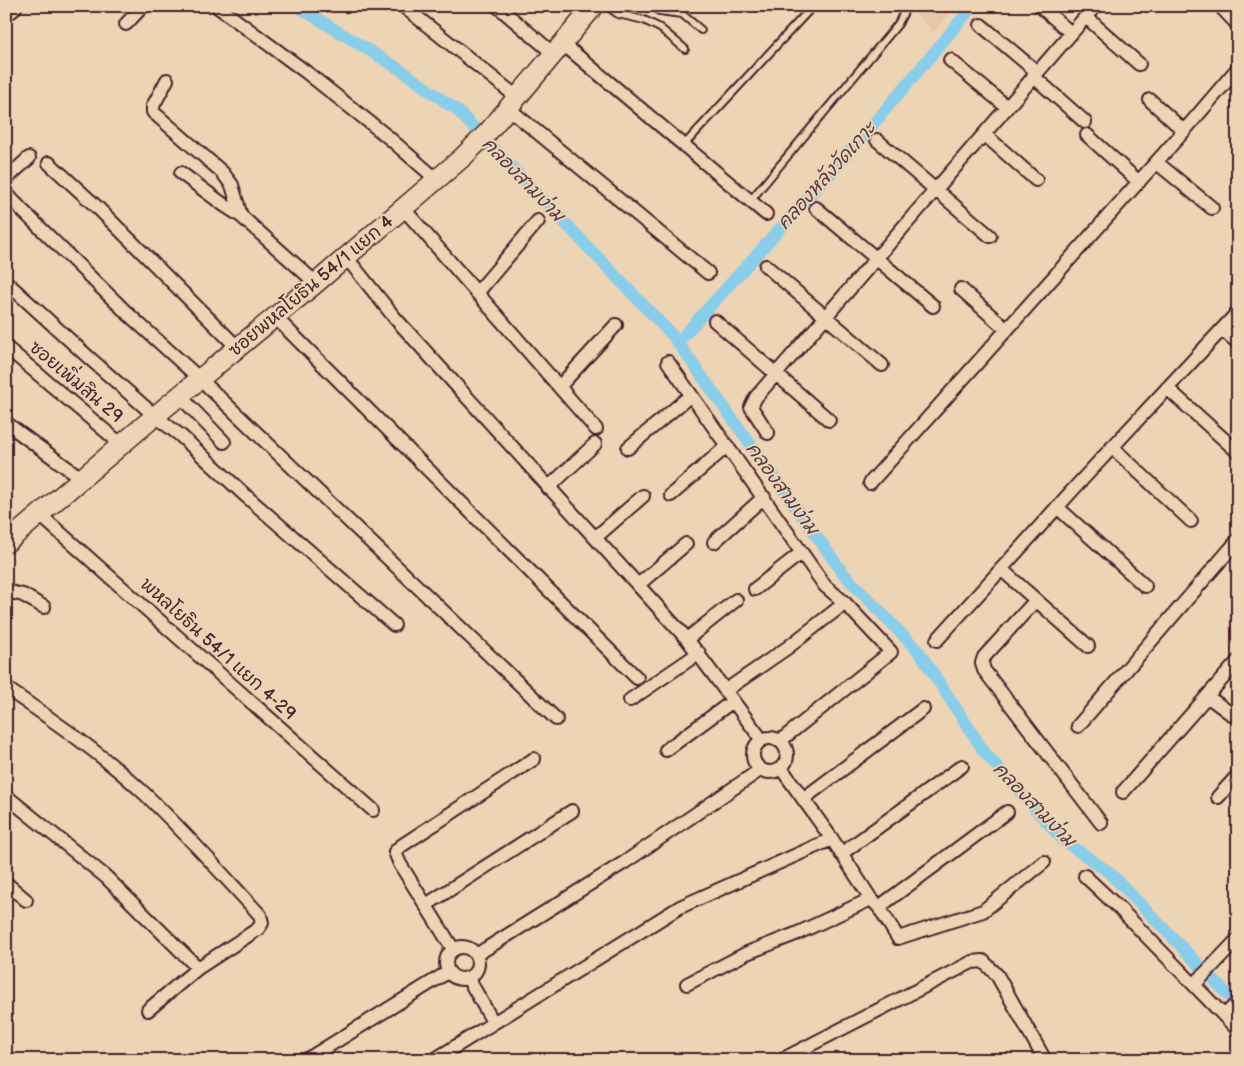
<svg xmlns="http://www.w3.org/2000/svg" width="1244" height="1066" font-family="'Balsamiq Sans','Playpen Sans Thai',sans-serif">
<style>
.built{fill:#e7c7a9}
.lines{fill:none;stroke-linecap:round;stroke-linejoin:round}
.canal{stroke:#89cdeb;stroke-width:12}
.lane-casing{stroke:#4a1f2b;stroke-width:10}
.street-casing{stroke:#4a1f2b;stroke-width:16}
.secondary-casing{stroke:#4a1f2b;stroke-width:22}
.lane{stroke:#ecd4b4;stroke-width:6}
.street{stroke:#ecd4b4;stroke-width:12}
.secondary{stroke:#ecd4b4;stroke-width:19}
.labels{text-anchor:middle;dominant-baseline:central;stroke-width:4;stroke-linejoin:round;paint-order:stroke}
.street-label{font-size:18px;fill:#4a1f2b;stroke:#ecd4b4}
.water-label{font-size:19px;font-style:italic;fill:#533948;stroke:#ecd4b4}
</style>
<rect width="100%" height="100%" fill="#ecd4b4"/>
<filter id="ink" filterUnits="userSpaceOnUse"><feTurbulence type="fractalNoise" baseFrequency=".02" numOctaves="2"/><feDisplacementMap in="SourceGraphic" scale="10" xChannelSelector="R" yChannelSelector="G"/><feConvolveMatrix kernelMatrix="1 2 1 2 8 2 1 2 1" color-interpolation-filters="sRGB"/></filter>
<g filter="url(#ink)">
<path class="built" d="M907 6H956L934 32Z"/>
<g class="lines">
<path class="canal" d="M297 6 404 72 458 111 673 336 843 573 920 653 985 753 1063 840 1110 873 1238 1005
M677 343 859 141 973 6"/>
<g class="lane-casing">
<path id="lane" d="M607 6 618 14 644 20 660 28 685 49
M652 6 659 11 682 14 701 30
M684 145 813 6
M750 201 898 24 904 12 902 6"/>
</g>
<g class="street-casing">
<path id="street" d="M403 6 517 97
M497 6 554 54
M1040 6 1071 33
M1220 6 1238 25
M218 7 306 72 388 137 436 179
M12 11 16 6
M1086 17 1139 64
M126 24 143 6
M981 25 1037 72
M562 43 766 214
M950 60 1007 107
M1033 76 1085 122
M167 80 153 106V112L222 172 232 185 241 216
M1150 100 1184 131
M508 108 708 273
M984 134 1036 180
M1087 135 1139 182
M877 140 990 236
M1156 162 1212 208
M49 163 97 207 238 348
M181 173 224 205 241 216 316 283
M6 179 29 158
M6 193 22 210 127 313 200 379 556 719
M403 208 596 429
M816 208 933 306
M346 257 395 318 687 639 762 740
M766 266 882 365
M6 282 86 355 155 416 181 436 246 496 394 625
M961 289 1007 330
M477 293 538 221
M275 317 637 678
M715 321 829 420
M1222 329 1238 343
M6 347 122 445
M668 362 825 586 845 603 787 648 726 690
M560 386 616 325
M1167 388 1238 452
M180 396 224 442
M6 423 81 478
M768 433 751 407 756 397 1095 6
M1112 447 1191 521
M628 448 691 395
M870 483 1184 131 1238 68
M548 488 595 444
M671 495 727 446
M1057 507 1145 586
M39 514 373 810
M596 537 643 496
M714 542 764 497
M1001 569 1088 646
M638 585 686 544
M755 589 801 553
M6 591 23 595 44 607
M1036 600 984 657 982 663 984 670 1101 823
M687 639 736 600
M937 640 1080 482 1238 312
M6 688C54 721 102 754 145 794 185 832 222 874 260 915L262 923 258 929 198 968 148 1010
M1207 696 1238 719
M630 700 699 653
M1078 726 1238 540
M753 755a17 17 0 1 1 34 0a17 17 0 1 1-34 0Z
M780 741 891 652 845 603
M666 750 733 701
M781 768 832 839 871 899 879 907 898 938 983 911 1044 862
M1123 792 1238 661
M6 796 106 877 198 968
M1218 797 1238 775
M803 799 923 709
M841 854 962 766
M1085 876 1119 908 1238 1030
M6 883 26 900
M426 905 572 811
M879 907 1007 812
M446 963a16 16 0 1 1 32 0a16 16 0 1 1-32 0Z
M453 949 400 864 395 852 401 846 534 759
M476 955 625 862 760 770
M468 978 493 1022
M687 984 747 953 798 933 871 899
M1194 985 1238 939
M1224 1016 1238 1002
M437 1058 680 907 832 839
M306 1060 448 972
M781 1060 972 962 983 961 997 975 1045 1060"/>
</g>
<g class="secondary-casing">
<path id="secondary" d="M6 543 155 416 316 283 463 157 488 132 594 6"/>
</g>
<use href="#lane" class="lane"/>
<use href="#street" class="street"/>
<use href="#secondary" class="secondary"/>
</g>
</g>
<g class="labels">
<g class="street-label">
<text transform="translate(311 286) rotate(-40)">ซอยพหลโยธิน 54/1 แยก 4</text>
<text transform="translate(76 382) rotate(40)">ซอยเพิ่มสิน 29</text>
<text transform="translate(218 649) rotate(42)">พหลโยธิน 54/1 แยก 4-29</text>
</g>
<g class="water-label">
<text transform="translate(827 176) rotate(-48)">คลองหลังวัดเกาะ</text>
<text transform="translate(523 180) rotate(46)">คลองสามง่าม</text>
<text transform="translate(782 489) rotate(54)">คลองสามง่าม</text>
<text transform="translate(1034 805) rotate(46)">คลองสามง่าม</text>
</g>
</g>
<rect width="1244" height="1066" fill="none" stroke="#ecd4b4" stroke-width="25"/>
<rect x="12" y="12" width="1219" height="1041" fill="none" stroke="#4a1f2b" stroke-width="2" filter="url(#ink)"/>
</svg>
